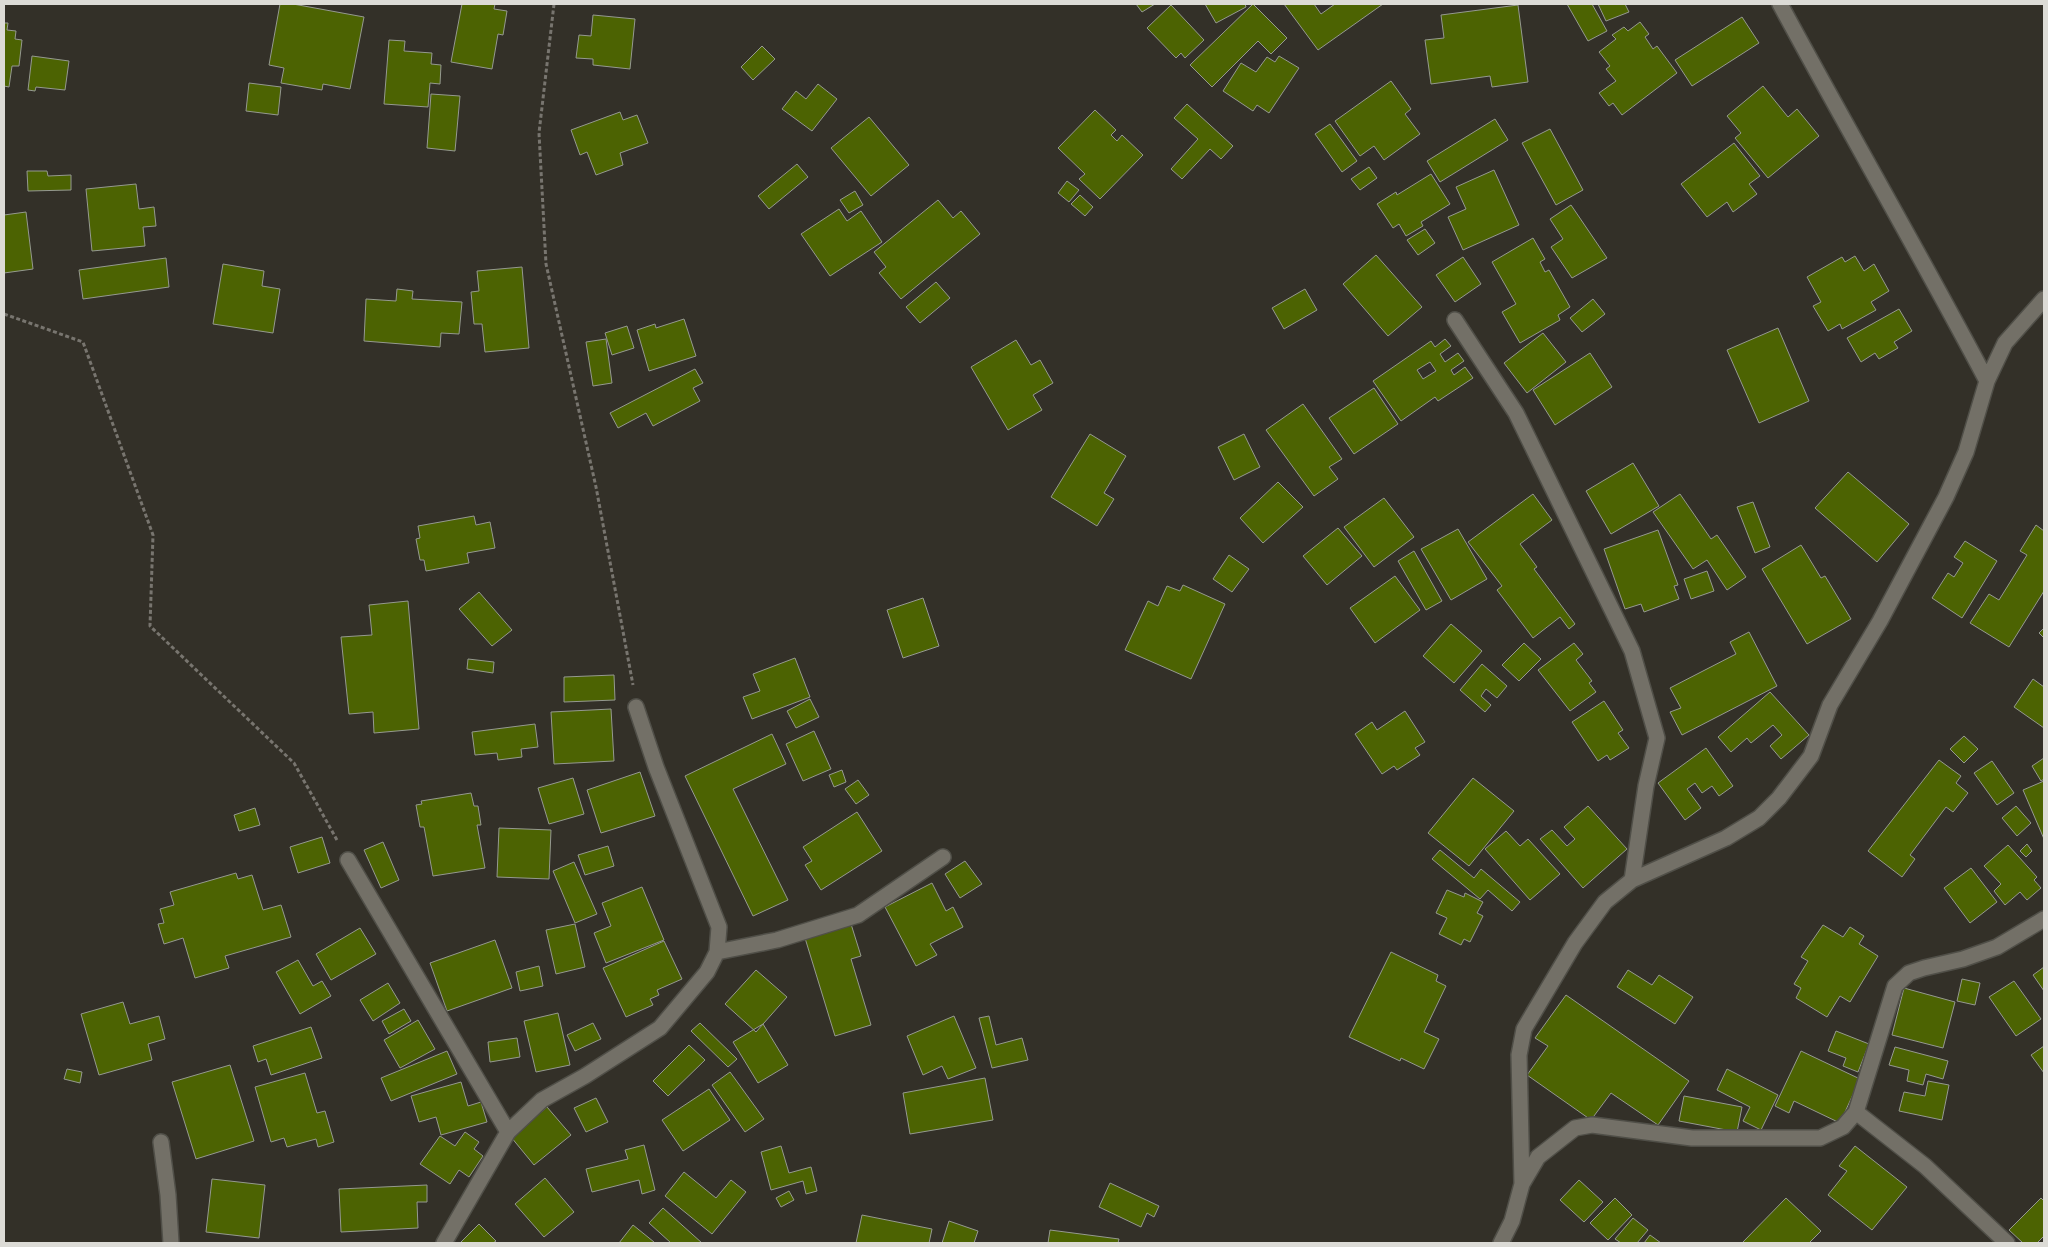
<svg xmlns="http://www.w3.org/2000/svg" width="2048" height="1247" font-family="'Times New Roman',serif">
<style>
.building{fill:#4c6302;stroke:#959990;fill-rule:evenodd}
.lines{fill:none;stroke-linecap:round;stroke-linejoin:round}
.minor-casing{stroke:#504f48;stroke-width:18}
.path{stroke:#78756f;stroke-width:3;stroke-dasharray:4 2.5;stroke-linecap:butt}
.minor{stroke:#737067;stroke-width:15}
</style>
<rect width="100%" height="100%" fill="#333028"/>
<path class="building" d="M280 4H293L364 17 350 89 323 84 322 90 281 83 284 68 269 65Z
M462 4H495L494 9 507 11 503 35 498 34 492 69 451 62Z
M1136 4H1155L1142 12Z
M1205 4H1245L1246 7 1216 23Z
M1253 4 1287 38 1271 54 1258 41 1212 87 1190 65Z
M1284 4H1314L1321 14 1335 4H1383L1318 50Z
M1567 4H1592L1607 31 1588 41Z
M1598 4H1625L1629 12 1606 21Z
M1171 5 1204 40 1185 58 1181 53 1176 58 1147 28Z
M1518 5 1528 82 1492 87 1490 76 1431 84 1425 40 1444 38 1441 15Z
M593 15 635 19 630 69 593 65V59L576 58 579 35 591 36Z
M1742 17 1759 43 1692 86 1675 60Z
M1640 22 1649 34 1645 37 1653 49 1657 46 1677 73 1622 115 1613 103 1609 106 1599 93 1616 81 1606 69 1610 66 1599 52 1616 39 1612 35 1624 27 1628 31Z
M4 23H8L7 30 16 31 15 39 22 40 19 66H12L9 87 4 86Z
M389 40 405 41 404 51 432 53 431 64 441 65 440 84 430 83 428 107 384 104Z
M762 46 775 59 753 80 741 67Z
M32 56 69 61 65 90 36 87 35 91 28 90Z
M1279 56 1299 68 1269 113 1257 105 1253 111 1223 91 1241 63 1256 72 1267 57 1275 62Z
M1391 81 1411 109 1405 114 1420 134 1384 160 1374 146 1360 156 1335 121Z
M249 83 281 87 278 115 246 111Z
M818 84 837 99 812 131 782 109 796 91 806 99Z
M1763 86 1788 117 1797 109 1819 136 1768 178 1735 138 1741 133 1727 116Z
M431 94 460 96 455 151 427 148Z
M1187 104 1233 146 1221 159 1210 149 1182 179 1171 169 1198 139 1174 118Z
M1095 110 1116 130 1111 135 1117 141 1122 135 1143 155 1100 199 1079 179 1085 174 1058 148Z
M620 112 623 120 637 115 648 143 620 153 623 165 596 175 587 152 580 155 571 130Z
M869 117 909 165 871 196 831 148Z
M1495 119 1508 140 1440 182 1427 161Z
M1330 124 1357 161 1342 172 1315 134Z
M1550 129 1583 190 1556 205 1522 143Z
M1734 143 1760 176 1749 184 1757 194 1733 212 1727 202 1707 217 1681 184Z
M797 164 808 177 769 209 758 196Z
M1369 167 1377 178 1360 190 1351 179Z
M1494 170 1519 225 1463 250 1448 217 1466 209 1456 187Z
M27 171H47L48 176 71 175V190L28 191Z
M1431 174 1450 204 1421 222 1423 226 1406 236 1399 224 1393 228 1377 204 1396 192 1397 195Z
M1067 181 1079 190 1069 202 1058 193Z
M136 184 139 209 154 207 156 226 143 227 145 246 92 251 86 189Z
M855 191 863 205 849 213 840 200Z
M1080 195 1093 207 1085 216 1071 204Z
M938 200 953 218 961 211 980 234 901 299 879 273 886 267 874 252Z
M1571 205 1607 258 1572 278 1551 247 1563 239 1550 219Z
M839 209 847 221 861 211 882 242 830 276 801 234Z
M26 212 33 269 4 273V215Z
M1425 229 1435 243 1418 255 1407 240Z
M1533 238 1545 259 1540 262 1545 272 1549 270 1570 307 1558 315 1560 320 1520 343 1502 312 1516 304 1492 262Z
M1376 255 1422 307 1388 336 1343 284Z
M1855 256 1864 271 1874 264 1889 291 1871 302 1876 310 1842 329 1840 324 1828 331 1813 306 1821 302 1807 277 1842 257 1845 262Z
M1463 257 1481 284 1455 302 1436 275Z
M166 258 169 287 83 299 79 270Z
M223 264 264 271 262 286 280 289 273 333 213 324Z
M522 267 529 348 485 352 482 324H474L471 292 479 291 477 271Z
M936 282 950 298 920 323 906 307Z
M397 289 413 291 412 299 462 302 459 334 441 333 440 347 364 341 366 299 396 301Z
M1305 289 1317 310 1284 329 1272 308Z
M1593 299 1605 314 1582 332 1570 318Z
M1899 309 1912 331 1894 342 1898 348 1879 359 1875 353 1861 362 1847 338Z
M684 319 696 356 649 371 637 330 655 324 656 328Z
M627 326 634 348 612 355 605 333Z
M1778 328 1809 401 1759 423 1727 350Z
M1543 333 1566 362 1527 393 1504 363Z
M606 339 612 383 593 386 586 342Z
M1445 339 1451 346 1440 354 1445 362 1458 353 1464 361 1451 370 1454 375 1465 367 1473 378 1438 401 1435 397 1401 421 1373 381 1431 341 1435 347ZM1430 362 1436 371 1423 379 1417 370Z
M1016 340 1031 365 1040 360 1053 383 1033 395 1042 410 1008 430 971 367Z
M1590 353 1612 387 1555 425 1533 390Z
M695 369 703 383 693 388 700 401 653 426 646 413 618 428 610 413Z
M1374 388 1398 424 1354 454 1329 418Z
M1303 404 1342 459 1329 467 1338 479 1314 496 1266 430Z
M1090 434 1126 456 1104 493 1114 499 1097 526 1051 497Z
M1244 434 1260 467 1234 480 1218 447Z
M1633 463 1659 506 1611 534 1586 491Z
M1848 472 1909 524 1877 562 1815 508Z
M1278 482 1303 507 1263 543 1240 518Z
M1533 494 1552 520 1520 544 1537 567 1534 569 1575 624 1569 629 1560 617 1533 638 1497 590 1502 586 1468 542Z
M1680 494 1711 539 1717 535 1746 577 1727 590 1707 560 1693 569 1653 512Z
M1384 498 1414 537 1374 567 1344 527Z
M1753 502 1770 547 1755 553 1737 507Z
M474 516 476 525 490 522 495 548 467 553 469 563 426 571 424 560H420L416 539 420 538 418 526Z
M2036 525 2044 531V591L2009 647 1970 623 1989 594 1999 600 2027 555 2020 551Z
M1338 528 1362 556 1327 585 1303 556Z
M1458 529 1487 579 1451 600 1421 549Z
M1658 530 1678 585 1674 586 1679 599 1644 612 1641 604 1625 609 1604 549Z
M1965 541 1997 561 1962 618 1932 598 1948 573 1954 577 1963 563 1954 557Z
M1801 545 1821 578 1825 576 1851 619 1807 644 1762 569Z
M1414 551 1442 601 1426 610 1398 561Z
M1229 555 1249 569 1232 592 1213 579Z
M1707 571 1714 591 1691 599 1684 579Z
M1395 576 1420 610 1375 643 1350 608Z
M1183 585 1225 604 1191 679 1125 650 1148 601 1158 606 1167 586 1180 591Z
M479 592 512 630 492 646 459 609Z
M923 598 939 646 903 658 887 610Z
M408 601 419 729 374 733 373 712 349 714 341 637 372 635 369 605Z
M1451 624 1482 651 1454 683 1423 656Z
M2044 628V638L2039 633Z
M1749 632 1777 686 1682 735 1670 712 1681 708 1670 688 1736 654 1730 642Z
M1524 643 1541 659 1519 681 1502 665Z
M1574 643 1583 654 1576 660 1592 681 1589 683 1596 692 1570 711 1538 670Z
M795 658 810 697 752 719 743 697 760 691 753 674Z
M468 659 494 662 493 673 467 669Z
M1482 664 1507 686 1497 698 1486 689 1481 696 1491 705 1485 712 1460 690Z
M614 675 615 700 564 702V677Z
M2033 679 2044 687V728L2014 707Z
M1770 692 1809 735 1781 759 1770 746 1782 735 1773 725 1751 743 1747 738 1731 752 1718 737Z
M810 699 819 717 796 728 787 711Z
M1604 701 1623 730 1618 733 1629 748 1610 760 1607 755 1598 761 1572 722Z
M611 709 614 761 554 764 551 712Z
M1405 711 1425 742 1415 748 1420 755 1397 770 1394 766 1382 774 1355 734 1372 722 1377 730Z
M535 724 538 747 521 749 522 757 498 760 497 753 475 755 472 732Z
M814 731 831 769 803 781 786 744Z
M772 734 786 764 733 789 788 900 753 916 685 776Z
M1964 736 1978 749 1964 763 1950 749Z
M1706 748 1733 786 1719 796 1712 786 1702 793 1695 783 1687 789 1701 808 1685 820 1658 783Z
M2044 758V779L2041 781 2032 766Z
M1939 760 1961 776 1956 783 1968 793 1953 812 1946 807 1910 855 1915 859 1902 877 1868 851Z
M1992 761 2014 793 1997 805 1974 773Z
M842 770 846 782 834 787 829 775Z
M640 772 655 816 601 833 587 790Z
M573 778 584 814 549 824 538 788Z
M1473 778 1514 811 1469 866 1428 833Z
M858 780 869 795 856 804 845 789Z
M2044 781V839L2023 790Z
M471 793 474 806H478L481 825H477L485 868 433 876 424 827H420L416 805 422 804 421 801Z
M1588 806 1627 849 1583 888 1540 839 1552 830 1567 846 1575 839 1564 827Z
M2016 806 2031 823 2017 836 2002 818Z
M255 808 260 825 239 831 234 815Z
M857 812 882 851 821 890 805 865 812 861 803 847Z
M499 828 551 830 549 879 497 877Z
M1506 831 1520 846 1528 839 1560 874 1530 900 1485 849Z
M322 837 330 863 298 873 290 847Z
M383 842 399 880 381 888 364 850Z
M2027 844 2032 851 2026 857 2020 851Z
M2008 845 2037 877 2034 880 2041 888 2027 900 2020 892 2005 905 1994 891 2001 884 1984 866Z
M608 846 614 866 585 875 578 855Z
M1440 850 1474 878 1481 869 1520 902 1512 911 1488 890 1480 899 1432 859Z
M965 861 982 884 960 898 945 874Z
M574 862 597 914 575 923 553 871Z
M1971 868 1997 902 1970 923 1944 888Z
M236 873 238 879 252 875 263 910 281 905 291 937 225 956 229 968 195 978 183 938 164 944 158 924 164 923 160 909 174 905 170 892Z
M932 883 946 911 953 907 963 927 930 944 937 955 916 966 885 907Z
M642 887 664 940 606 963 594 933 611 926 602 903Z
M1447 890 1464 897 1465 893 1483 902 1477 913 1483 916 1470 942 1464 939 1461 945 1439 934 1447 918 1436 913Z
M575 924 585 967 556 974 546 930Z
M851 924 861 956 851 959 871 1025 835 1036 805 938Z
M1823 925 1843 937 1850 927 1864 936 1859 944 1878 956 1850 1002 1840 996 1827 1017 1796 998 1801 988 1794 984 1808 961 1801 957Z
M360 928 376 954 331 980 316 954Z
M495 940 512 988 447 1011 430 963Z
M664 941 682 979 657 990 659 995 650 999 653 1005 626 1017 603 968Z
M1391 952 1438 975 1436 981 1446 986 1424 1032 1439 1039 1424 1069 1401 1058 1400 1061 1349 1037Z
M298 960 313 986 322 981 331 996 300 1014 276 972Z
M539 966 543 986 520 991 516 972Z
M2044 967V991L2033 975Z
M756 970 787 997 756 1032 725 1004Z
M1628 970 1652 985 1659 975 1693 997 1675 1024 1617 987Z
M1962 979 1980 983 1975 1005 1957 1001Z
M2014 981 2041 1019 2016 1036 1989 997Z
M388 983 400 1003 373 1021 360 1000Z
M1904 988 1955 1002 1943 1048 1892 1035Z
M1566 995 1689 1081 1658 1125 1611 1093 1591 1120 1527 1075 1548 1046 1535 1038Z
M123 1002 130 1024 159 1016 165 1039 148 1044 152 1060 99 1075 81 1014Z
M404 1009 411 1021 389 1034 382 1021Z
M558 1013 570 1065 536 1072 524 1021Z
M954 1016 976 1068 948 1079 942 1066 923 1075 907 1036Z
M989 1016 996 1045 1022 1038 1028 1060 992 1068 979 1018Z
M418 1020 435 1049 400 1068 384 1040Z
M593 1023 601 1039 575 1051 567 1035Z
M700 1023 737 1059 728 1067 691 1031Z
M763 1024 788 1065 758 1083 733 1042Z
M311 1027 322 1058 271 1075 266 1059 258 1062 253 1046Z
M1836 1031 1869 1044 1858 1072 1843 1066 1846 1058 1828 1051Z
M517 1038 520 1057 490 1062 488 1042Z
M689 1045 705 1060 668 1096 653 1081Z
M2044 1046V1073L2031 1055Z
M1895 1047 1948 1061 1943 1079 1926 1074 1923 1085 1907 1081 1909 1070 1889 1065Z
M447 1051 457 1074 391 1101 381 1078Z
M1801 1051 1860 1079 1840 1123 1794 1101 1789 1113 1775 1106Z
M230 1065 254 1141 196 1159 172 1082Z
M67 1069 82 1072 80 1083 64 1079Z
M1727 1069 1778 1095 1761 1130 1743 1121 1750 1107 1717 1090Z
M730 1072 764 1119 745 1132 712 1085Z
M305 1073 317 1113 325 1111 334 1142 318 1147 316 1139 287 1147 284 1138 271 1142 255 1087Z
M985 1078 993 1120 910 1134 903 1093Z
M1928 1081 1949 1085 1942 1120 1899 1111 1904 1092 1925 1096Z
M461 1082 468 1106 481 1102 487 1122 441 1135 436 1117 419 1122 411 1096Z
M709 1089 730 1120 683 1151 662 1120Z
M1684 1096 1742 1107 1737 1132 1679 1121Z
M596 1098 608 1122 586 1132 574 1108Z
M547 1107 571 1135 534 1165 511 1137Z
M465 1132 479 1142 474 1149 483 1156 469 1177 459 1170 450 1184 420 1164 440 1136 455 1146Z
M644 1145 655 1190 642 1194 639 1180 592 1192 586 1169 628 1159 625 1150Z
M781 1146 789 1173 811 1167 817 1191 806 1194 803 1181 771 1190 761 1152Z
M1855 1146 1907 1187 1872 1230 1828 1195 1847 1171 1839 1166Z
M684 1172 716 1198 731 1180 746 1192 712 1234 665 1196Z
M545 1178 574 1212 544 1237 515 1204Z
M212 1179 265 1185 259 1238 206 1232Z
M1579 1180 1603 1202 1584 1222 1560 1200Z
M1110 1183 1159 1206 1154 1217 1147 1213 1141 1227 1099 1207Z
M427 1185V1202H417L418 1228 341 1232 339 1189Z
M789 1191 794 1200 781 1207 776 1198Z
M1615 1198 1632 1215 1608 1240 1590 1223Z
M1786 1198 1821 1231 1809 1243H1742Z
M2041 1198 2044 1201V1236L2037 1243H2023L2009 1230Z
M663 1208 702 1243H671L649 1223Z
M862 1215 932 1229 929 1243H856Z
M1633 1218 1648 1230 1637 1243H1621L1615 1239Z
M949 1221 978 1231 974 1243H942Z
M479 1224 496 1241 493 1243H460Z
M633 1225 654 1242 653 1243H619Z
M1050 1230 1119 1239 1118 1243H1048Z
M1650 1235 1661 1243H1644Z"/>
<g class="lines">
<g class="minor-casing">
<path id="minor" d="M1780 4C1848 130 1920 254 1987 381
M1455 320 1516 413 1632 651 1657 738 1646 786 1632 880
M348 860 508 1132
M717 952 777 940 858 915 943 857
M1856 1112 1925 1166 2007 1243
M161 1142 168 1195 171 1243
M1522 1184 1519 1055 1524 1029 1575 943 1605 902 1632 880 1726 838 1759 818 1779 798 1811 756 1830 705 1880 621 1946 497 1966 452 1987 381 2005 343 2044 299
M444 1243 508 1132 542 1100 585 1076 660 1028 707 972 717 952 719 927 656 767 636 707
M1501 1243 1512 1221 1522 1184 1538 1157 1575 1128 1592 1125 1692 1138H1820L1843 1127 1856 1112 1895 986 1909 973 1924 968 1963 959 1997 947 2044 919"/>
</g>
<path class="path" d="M554 4 539 133 546 264 596 487 633 685
M4 314 83 342 153 535 150 626 294 763 337 840"/>
<use href="#minor" class="minor"/>
</g>
<rect width="2048" height="1247" fill="none" stroke="#dcdbd6" stroke-width="10"/>
</svg>
